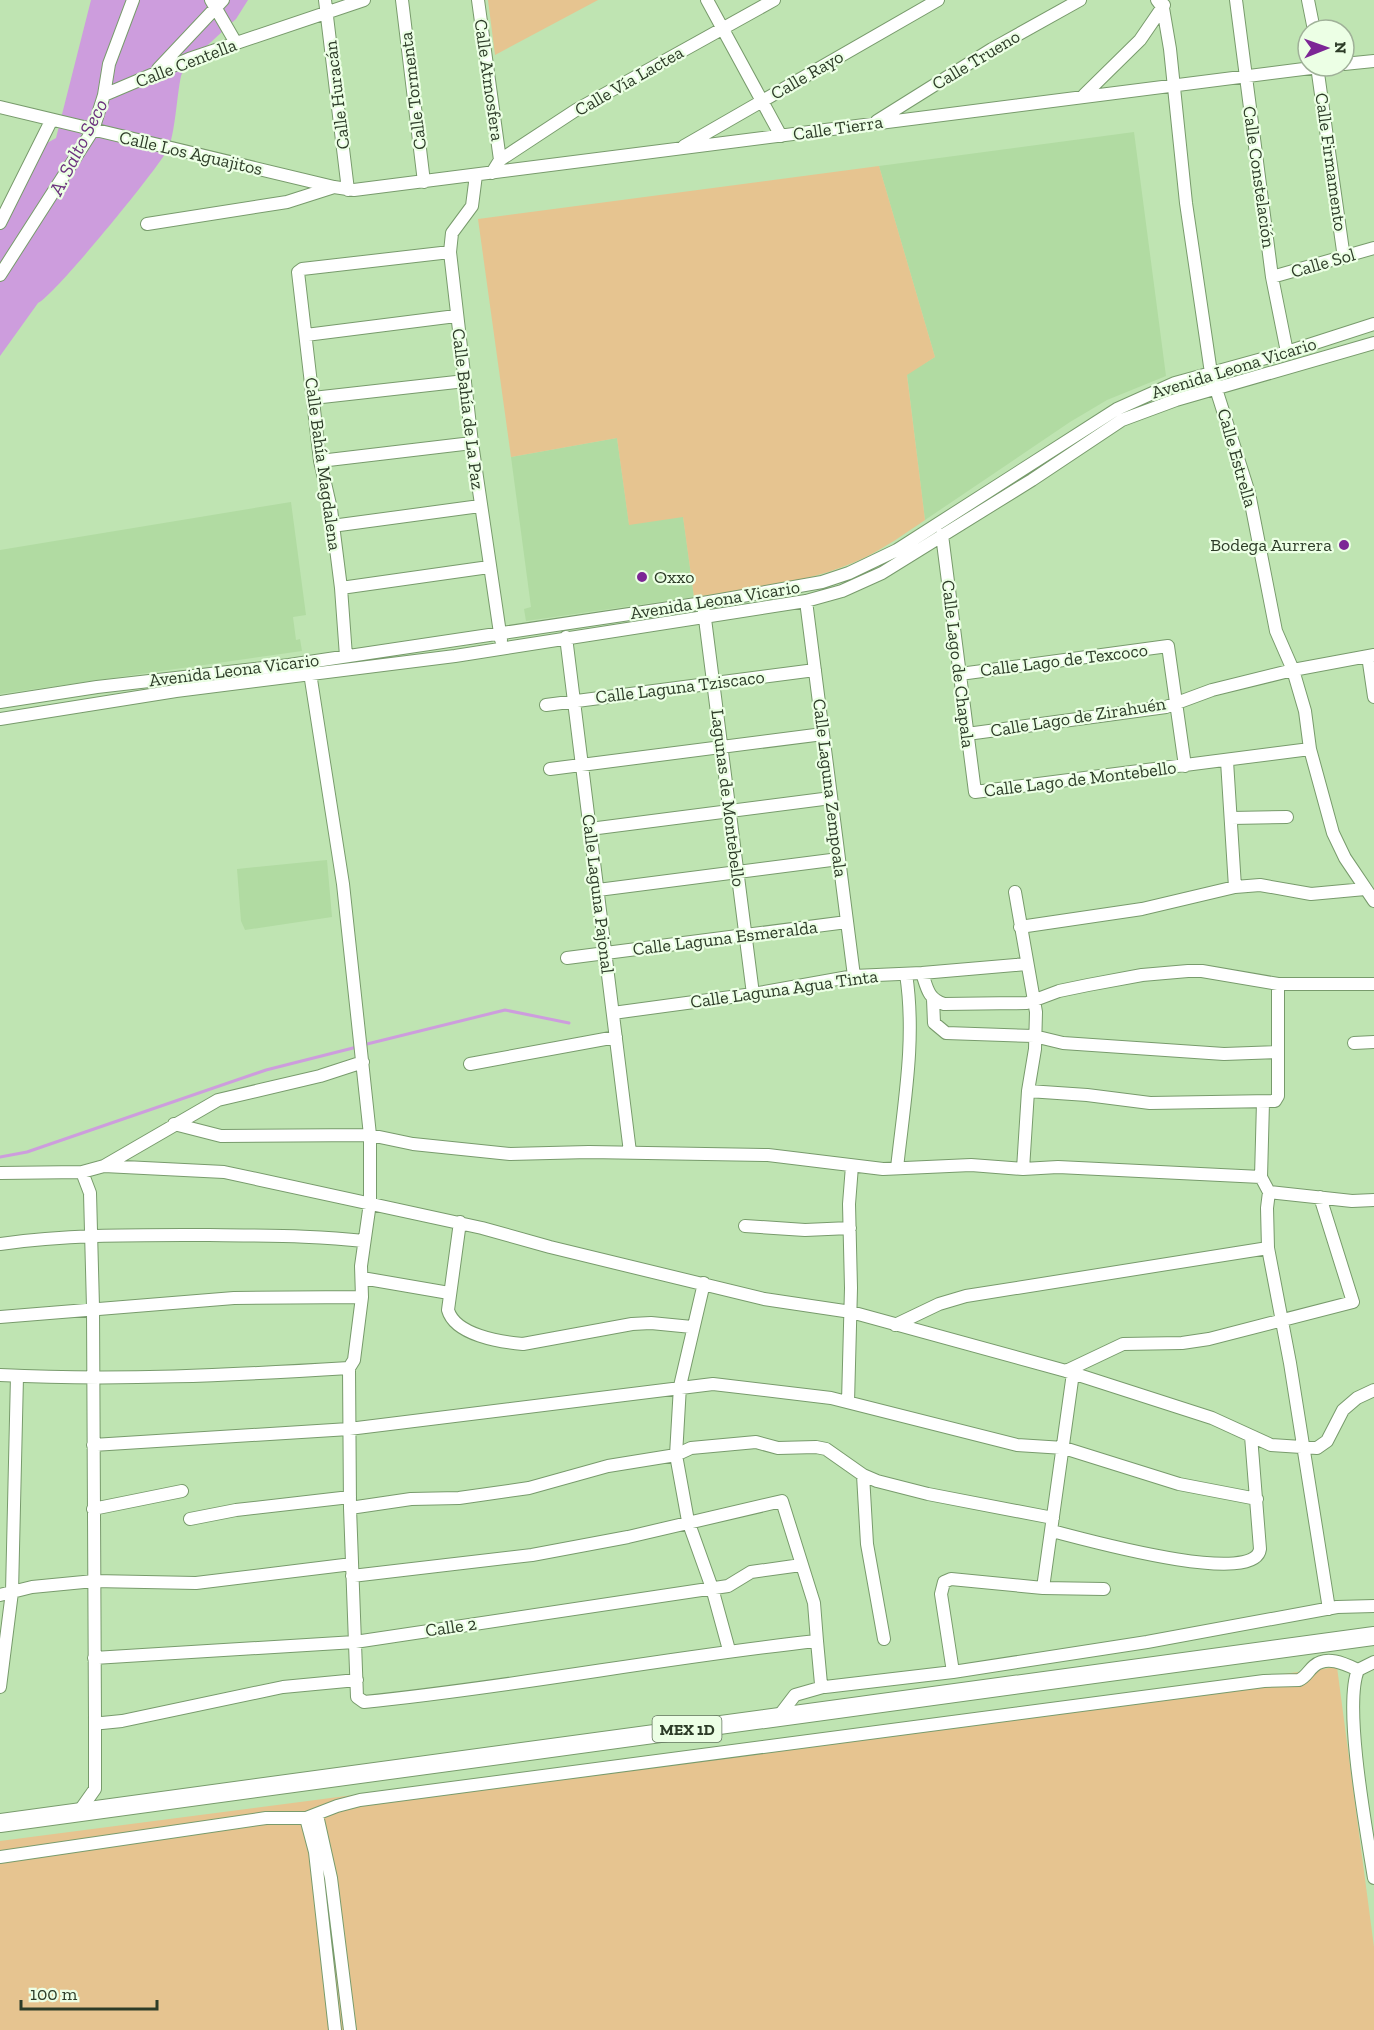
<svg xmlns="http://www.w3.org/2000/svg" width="1374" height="2030" font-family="'Zilla Slab',serif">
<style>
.built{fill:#b1dba2}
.green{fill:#e6c490}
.water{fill:#cd9ddd}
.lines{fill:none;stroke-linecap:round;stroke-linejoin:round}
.stream{stroke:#cd9ddd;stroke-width:3}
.minor-casing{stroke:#789b6c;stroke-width:14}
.highway-casing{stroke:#789b6c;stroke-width:20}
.minor{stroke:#fff;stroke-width:12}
.highway{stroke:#fff;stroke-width:18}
.poi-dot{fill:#7c2695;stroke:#ecffe5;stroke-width:2}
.labels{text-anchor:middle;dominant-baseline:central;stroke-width:4.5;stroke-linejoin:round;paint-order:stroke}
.shield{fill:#ecffe5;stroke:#667661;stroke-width:1.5}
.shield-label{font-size:16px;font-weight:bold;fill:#2d3c28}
.street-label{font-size:18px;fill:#2d3c28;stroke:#ecffe5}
.poi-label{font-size:18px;fill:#2d3c28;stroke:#ecffe5;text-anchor:end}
.water-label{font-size:20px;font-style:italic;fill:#6b307d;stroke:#ecffe5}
</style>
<rect width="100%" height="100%" fill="#bfe4b2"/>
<path class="built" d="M1134 132 1166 376 1107 400 1070 422 925 520 907 374 935 357 879 166Z
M617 438 629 524 683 516 694 597 526 621 524 609 531 607 511 457Z
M291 502 306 615 293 617 296 640 300 639 302 651 0 694V550Z
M327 860 332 917 245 930 241 921 237 869Z"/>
<path class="green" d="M488 0H598L495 55Z
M879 166 935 357 907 375 925 520C906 533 886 547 866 557 813 583 751 589 694 597L683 517 629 525 617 438 511 457 478 219Z
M1337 1667 1374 1947V2030H0V1841Z"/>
<path class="water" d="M91 0H248L236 19 185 66 181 76C177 94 175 135 168 149 158 169 54 296 38 303L0 356V229L47 143 56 138Z"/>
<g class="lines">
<path class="stream" d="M363 1045 505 1010 569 1023
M0 1157 27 1152 266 1070 357 1047"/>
<g class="minor-casing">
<path id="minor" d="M211 0 236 43
M325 0 348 190
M402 0 424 182
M478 0 500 160
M707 0 781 136
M1157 0 1163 8 1170 49 1186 203 1211 373 1249 493 1276 631 1293 670 1305 711 1310 749 1333 833 1345 858 1374 901
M1236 0 1272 277 1287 352
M1308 0 1314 30
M1344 64 1374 61
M1317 66 1344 258
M158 69 223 0
M104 95 109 64 133 0
M1084 95 1140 40 1164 5
M0 107 334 187 354 190 1327 66
M877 121 992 49 1080 0
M684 146 938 0
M492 173 500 160 576 110 774 0
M476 175 472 206 452 233 450 252 472 443 501 640
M0 223 51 121
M147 224 287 202 334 187
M0 275 93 130 104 95 189 59 364 0
M1272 277 1374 248
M306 335 456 316
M313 398 465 381
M320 461 472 443
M332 526 480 506
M942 535 975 792 1310 749
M341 588 489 567
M806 601 854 976
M704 611 753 994
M566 637 630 1152
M346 656 341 588 331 509 320 461 298 272 302 269 450 252
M1368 656 1374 697
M310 673 343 884 370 1135V1203L361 1266 362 1297 354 1360 349 1368 350 1508 357 1697 364 1702C516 1687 666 1657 817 1641L814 1603 782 1501 628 1537 532 1555 352 1576
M960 674 1168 646 1185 766
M0 702 97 687 289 665 703 603 822 582 849 573 897 550 1117 409 1175 383 1287 352 1374 324
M546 705 815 670
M0 719 176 691 455 656 806 601 842 591 882 573 1032 480 1122 420 1176 400 1374 343
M967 734 1166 707 1212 690 1293 670 1374 655
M1227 761 1235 887
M550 769 823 734
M1231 818 1287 817
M590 829 831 798
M598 890 839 859
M1015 892 1036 1012 1035 1049 1028 1091 1023 1169
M1020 927 1142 909 1235 887 1260 885 1311 894 1365 889
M567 958 847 922
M922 973C927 988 928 999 944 1004L1027 1003 1059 991 1088 985 1142 975 1188 971H1202L1278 984H1374
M933 999 934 1023 946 1033 1034 1036 1063 1043 1224 1054 1278 1052
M613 1013 753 994 854 976 922 973 1026 964
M1354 1043 1374 1042
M470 1064 616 1037
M1028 1091 1087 1095 1150 1103 1275 1101 1278 1096V984
M174 1124 221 1136 370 1135 413 1144 510 1154 589 1152 768 1155 883 1169 971 1165 1023 1169 1058 1167 1261 1177 1269 1192 1267 1208 1268 1248 1290 1363 1329 1609
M104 1166 224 1172 482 1228 550 1247 764 1299 851 1312 1066 1371 1212 1418 1271 1445 1317 1448 1327 1441 1343 1410 1357 1398 1374 1390
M897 1168C904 1103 916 1039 906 974
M82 1172 90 1193 93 1307 95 1720 102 1723 122 1721 283 1687 357 1680
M0 1173 82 1172 104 1166 218 1100 320 1076 363 1062
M1261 1177 1263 1102
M1269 1192 1352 1201 1374 1200
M460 1222 448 1310C455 1335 500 1342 523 1344L632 1324 651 1323 692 1327
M745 1226 805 1230 850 1228
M0 1244C69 1234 140 1235 209 1235 261 1236 313 1235 364 1241
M362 1278 449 1293
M704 1283 680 1386 676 1455 688 1521 712 1588 729 1650
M0 1317 234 1298 362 1297
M895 1325 939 1304 966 1296 1268 1248
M1066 1371 1123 1344 1182 1343 1209 1339 1353 1302 1320 1197
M0 1375C116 1381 233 1375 349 1368
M848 1402 851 1288 849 1204 852 1166
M93 1445 349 1429 713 1384 831 1398 1017 1445 1064 1448 1179 1484 1257 1499
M863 1475 867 1544 884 1639
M350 1508 411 1499 459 1498 529 1488 608 1466 676 1455 691 1448 756 1442 778 1448 816 1447 826 1449 863 1475 877 1481 928 1494 1053 1518
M93 1509 182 1491
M190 1519 236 1510 350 1497
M1052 1531C1080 1538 1255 1588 1260 1549L1251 1436
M1043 1588 1073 1373
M0 1595 32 1587 94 1581 196 1583 352 1564
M817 1641 821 1684 825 1687 953 1672 1147 1642 1337 1607 1374 1606
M94 1658 355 1642 728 1586 751 1572 801 1565
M1374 1662 1358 1670C1343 1706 1367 1834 1374 1878
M953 1672 941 1594 944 1582 951 1579 1043 1588 1104 1589
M0 1687 12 1592 17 1376
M779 1716 795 1695 823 1687
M78 1813 95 1789V1720
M317 1815 331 1878 350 2030
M306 1818 315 1852 335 2030
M0 1857 266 1818H306L337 1806 360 1800 1264 1681 1299 1680C1306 1677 1308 1671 1314 1666 1327 1655 1345 1664 1358 1670"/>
</g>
<g class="highway-casing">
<path id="highway" d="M0 1823 1374 1636"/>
</g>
<use href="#minor" class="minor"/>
<use href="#highway" class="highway"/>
</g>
<g class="poi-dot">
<circle cx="1344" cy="545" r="6"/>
<circle cx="642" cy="577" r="6"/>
</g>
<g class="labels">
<rect class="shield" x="652.5" y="1716" width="69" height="26" rx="4.5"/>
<g class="shield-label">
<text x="687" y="1729">MEX 1D</text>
</g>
<g class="street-label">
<text transform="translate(976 60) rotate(-31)">Calle Trueno</text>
<text transform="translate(186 63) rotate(-21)">Calle Centella</text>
<text transform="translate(807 75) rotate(-30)">Calle Rayo</text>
<text transform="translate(489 80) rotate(82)">Calle Atmosfera</text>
<text transform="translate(629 81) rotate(-30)">Calle Vía Lactea</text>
<text transform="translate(413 91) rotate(-97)">Calle Tormenta</text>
<text transform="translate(337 95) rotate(-97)">Calle Huracán</text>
<text transform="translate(838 128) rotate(-8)">Calle Tierra</text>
<text transform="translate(191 153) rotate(13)">Calle Los Aguajitos</text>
<text transform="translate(1331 162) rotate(82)">Calle Firmamento</text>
<text transform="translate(1259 177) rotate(82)">Calle Constelación</text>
<text transform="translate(1323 263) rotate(-16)">Calle Sol</text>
<text transform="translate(1234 368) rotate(-17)">Avenida Leona Vicario</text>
<text transform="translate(468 409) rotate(83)">Calle Bahía de La Paz</text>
<text transform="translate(1237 458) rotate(74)">Calle Estrella</text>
<text transform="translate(323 464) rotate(82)">Calle Bahía Magdalena</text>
<text transform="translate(715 600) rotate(-9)">Avenida Leona Vicario</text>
<text transform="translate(1064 660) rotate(-7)">Calle Lago de Texcoco</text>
<text transform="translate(958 664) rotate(83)">Calle Lago de Chapala</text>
<text transform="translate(234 670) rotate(-7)">Avenida Leona Vicario</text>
<text transform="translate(680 687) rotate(-7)">Calle Laguna Tziscaco</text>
<text transform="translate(1078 717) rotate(-9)">Calle Lago de Zirahuén</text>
<text transform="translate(1080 779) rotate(-7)">Calle Lago de Montebello</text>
<text transform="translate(830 788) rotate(83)">Calle Laguna Zempoala</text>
<text transform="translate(728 798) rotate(83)">Lagunas de Montebello</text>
<text transform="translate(598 894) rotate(83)">Calle Laguna Pajonal</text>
<text transform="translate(725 938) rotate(-7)">Calle Laguna Esmeralda</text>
<text transform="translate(784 989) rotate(-8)">Calle Laguna Agua Tinta</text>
<text transform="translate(451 1627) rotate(-8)">Calle 2</text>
</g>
<g class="poi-label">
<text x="1332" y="545">Bodega Aurrera</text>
<text x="654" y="577" text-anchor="start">Oxxo</text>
</g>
<g class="water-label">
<text transform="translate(78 147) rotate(-63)">A. Salto Seco</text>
</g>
</g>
<g transform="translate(1326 48) rotate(89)"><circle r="28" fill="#ecffe5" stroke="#a0b199" stroke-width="1.5"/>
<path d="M0-4.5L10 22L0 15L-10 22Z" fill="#7c2695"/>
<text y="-9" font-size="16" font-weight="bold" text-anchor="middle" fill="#2d3c28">N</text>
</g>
<path d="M21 2000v9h136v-9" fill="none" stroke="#2d3c28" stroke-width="3"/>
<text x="30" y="2000" font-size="18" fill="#2d3c28" stroke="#ecffe5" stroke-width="4.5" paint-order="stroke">100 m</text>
</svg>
